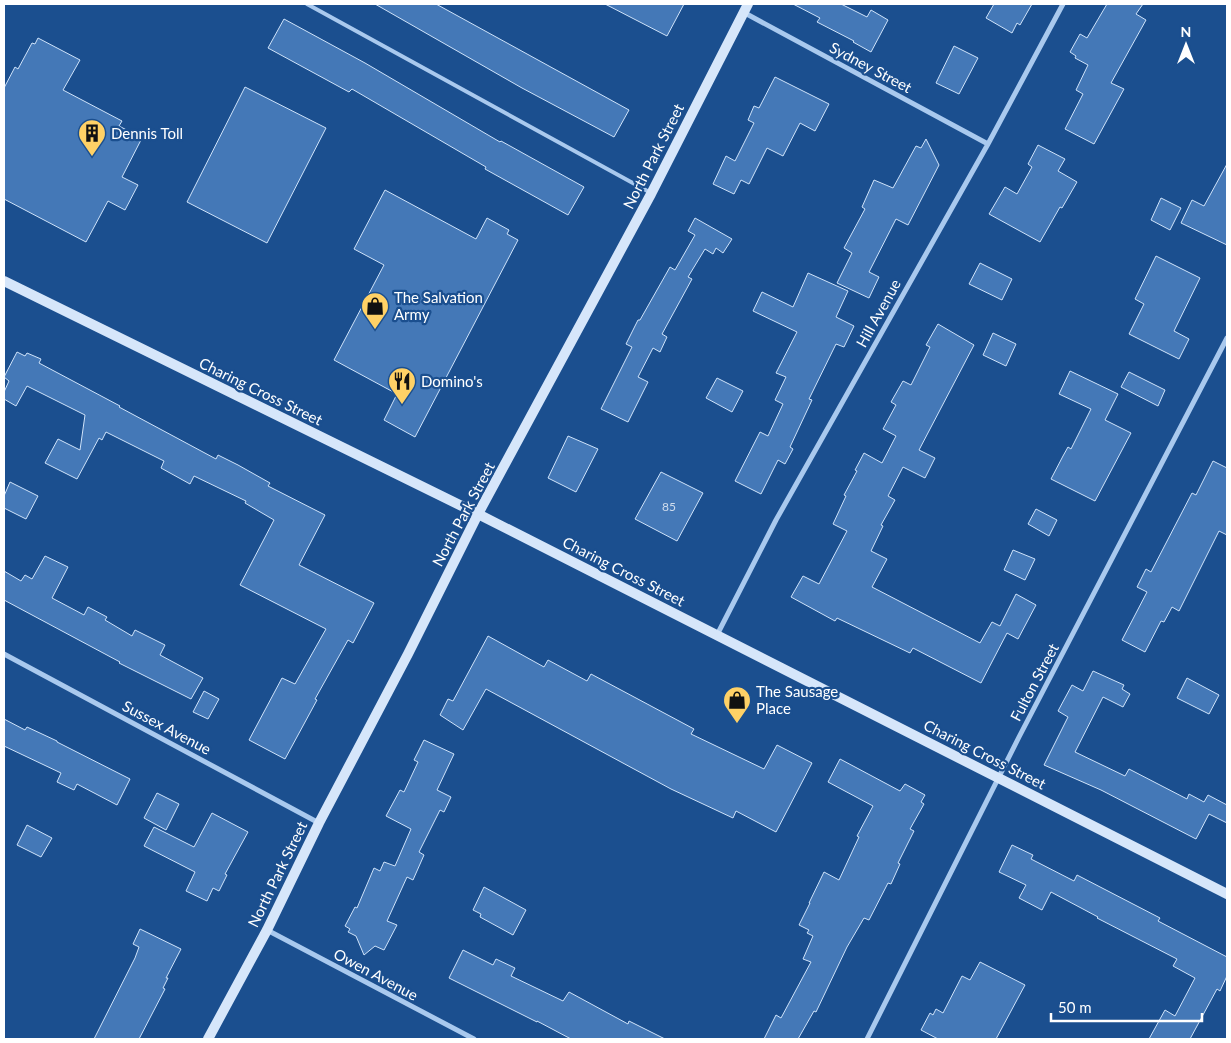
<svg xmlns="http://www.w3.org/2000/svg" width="1231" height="1043" font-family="Lato,sans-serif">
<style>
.building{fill:#4478b7;stroke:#cfe3fa}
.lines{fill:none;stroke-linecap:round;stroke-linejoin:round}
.lane{stroke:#a9c9ee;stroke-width:4}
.street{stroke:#a9c9ee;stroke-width:5}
.secondary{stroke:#d6e6fa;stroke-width:10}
.labels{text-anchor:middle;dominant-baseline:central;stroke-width:4.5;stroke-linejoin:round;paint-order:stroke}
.number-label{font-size:12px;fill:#d0dded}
.street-label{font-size:15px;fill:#fff;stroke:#1b4f8f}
.poi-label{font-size:15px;fill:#fff;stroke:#1b4f8f;text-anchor:start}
</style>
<rect width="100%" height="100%" fill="#1b4f8f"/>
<path class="building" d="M375 4H436L629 110 614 137 522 88Z
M605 4H684L667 36Z
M793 4H841L867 17 871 10 888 20 871 52 853 42 854 41 817 22 820 18Z
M994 4H1032L1020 25 1017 23 1012 33 986 18Z
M1107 4H1143L1136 14 1146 20 1111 83 1124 89 1094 144 1065 129 1083 94 1076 90 1088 65 1075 58 1076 56 1070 52 1080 34 1087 38Z
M284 19 365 63 500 142 501 141 584 187 568 215 485 169 486 167 352 89 349 92 268 48Z
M38 38 80 60 63 90 122 121 119 126 142 138 122 177 138 185 125 210 108 201 86 242 4 199V88L15 67 18 69 32 43 35 44Z
M954 46 978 58 959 94 936 83Z
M775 77 829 104 815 131 800 123 783 156 767 148 749 184 741 180 734 194 713 184 726 156 735 161 754 123 748 120 754 106 759 108Z
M245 87 326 128 267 243 187 202Z
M926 139 939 165 908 225 896 219 869 272 879 277 869 298 837 283 852 253 844 248 865 209 862 207 874 180 893 188 916 146 921 148Z
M1038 145 1065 159 1058 171 1077 182 1062 208 1060 207 1040 242 989 214 1005 187 1017 194 1032 167 1028 164Z
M1227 164V245L1181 223 1192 200 1204 206Z
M385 190 476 239 487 218 509 230 507 234 518 240 415 437 384 420 397 394 334 360 384 265 354 249Z
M1161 198 1181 208 1170 230 1151 220Z
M695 218 732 239 723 253 716 248 713 254 705 249 688 277 692 279 662 334 667 337 660 352 653 348 638 377 648 382 628 422 601 409 632 347 626 344 638 320H640L670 267 675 270 695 235 688 231Z
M1156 256 1200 278 1174 331 1189 339 1179 359 1129 334 1144 304 1135 299Z
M980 263 1012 279 1002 300 969 284Z
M808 273 848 291 836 317 854 326 844 347 836 344 809 399 812 400 790 447 793 449 785 464 778 460 761 494 735 481 760 432 768 436 783 404 775 400 786 377 776 373 797 332 753 311 762 292 793 307Z
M938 324 974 345 919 450 935 458 925 478 903 467 888 496 895 500 881 525 883 526 871 551 887 559 872 587 980 643 992 622 1000 626 1016 594 1036 605 1018 639 1007 633 981 683 913 648 910 653 837 618 835 621 791 597 803 576 819 584 847 531 833 524 846 496 844 495 857 471 855 470 864 453 882 463 896 436 883 429 896 405 891 402 903 381 911 385 930 347 926 345Z
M993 333 1016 344 1006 366 983 355Z
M17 352 25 356 27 353 41 359 39 363 120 406 119 407 216 459 218 455 238 465 270 483 268 486 325 515 299 565 374 603 353 643 348 640 315 699 317 700 285 759 249 740 282 678 295 684 326 629 240 585 274 520 245 503 246 501 194 476 190 484 161 468 164 461 106 432 102 440 99 438 77 479 45 463 58 439 80 450 85 415 27 386 16 406 4 399V392L9 381 4 377Z
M1070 371 1118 394 1105 420 1131 433 1095 501 1051 479 1063 456 1068 447 1071 449 1091 409 1059 394Z
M1129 372 1165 390 1158 406 1121 387Z
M717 378 743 391 732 412 706 398Z
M568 436 598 449 576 492 548 478Z
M1213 461 1227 468V535L1219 531 1179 611 1172 607 1164 622 1161 621 1145 652 1122 640 1147 592 1137 587 1146 569 1151 572 1192 493 1196 495Z
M661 472 703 493 677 541 635 519Z
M10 482 38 496 26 519 4 508V496Z
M1036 509 1057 520 1049 536 1028 524Z
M1013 550 1035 559 1025 580 1004 570Z
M45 556 68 567 52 598 84 615 88 607 107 617 105 620 132 636 135 630 165 645 160 655 203 678 191 699 119 663 120 662 4 600V571L21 581 25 575 32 579Z
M488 636 544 667 548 660 587 681 591 674 694 729 691 734 764 769 777 745 812 763 776 832 736 811 733 818 671 789 486 689 463 730 440 715 448 699 453 701Z
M1093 671 1124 685 1122 689 1130 694 1123 707 1103 697 1075 752 1125 776 1129 769 1187 799 1189 794 1204 802 1208 795 1227 805V823L1209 814 1196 839 1101 790 1044 765 1068 717 1058 711 1072 685 1083 691Z
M1187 678 1219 695 1209 714 1177 698Z
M204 691 219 699 208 719 193 712Z
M4 719 25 730 27 727 57 741V742L130 779 117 805 77 784 74 790 57 782 61 773 4 746Z
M424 740 454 754 437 790 451 797 444 812 440 810 419 852 424 855 413 880 407 877 387 921 397 925 384 950 375 946 364 955 356 936 348 932 350 929 345 926 355 907 357 908 374 868 380 871 384 862 395 866 411 829 386 816 400 790 404 792 418 762 414 760Z
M840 759 900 791 905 784 925 795 921 802 924 804 910 829 914 831 898 863 900 864 891 884 888 883 869 920 864 918 847 947 816 1012 814 1011 798 1039H764L776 1015 781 1018 811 962 803 959 813 936 807 933 809 930 799 925 810 903H809L824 872 839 880 859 837 857 836 873 806 828 782Z
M157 793 179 804 166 830 144 818Z
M212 813 248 832 225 874 227 875 219 891 213 888 207 901 186 891 195 872 144 846 154 827 194 847Z
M27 825 52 838 41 857 17 845Z
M1012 845 1033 855 1031 859 1074 881 1077 875 1160 918 1158 921 1227 957V976L1220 991 1217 989 1190 1039H1149L1165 1010 1175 1016 1195 978 1173 966 1177 959 1097 918 1098 917 1051 892 1042 910 1019 898 1026 885 999 872Z
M484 887 526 910 513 935 480 917 481 914 473 910Z
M140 929 181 949 166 978H168L163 988 165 989 139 1039H94L135 958 139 947 133 944Z
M463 950 493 965 496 959 515 968 511 976 563 1001 569 992 628 1024 629 1021 665 1039H571L537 1021V1022L449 978Z
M980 962 1025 985 996 1039H938L921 1030 930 1013 933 1015 936 1009 943 1013 962 976 970 980Z"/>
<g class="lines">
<path class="lane" d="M307 4 651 193"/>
<path class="street" d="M743 12 988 144
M717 635 776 520 988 144 1063 4
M4 654 319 823
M267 930 474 1039
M867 1039 1019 737 1227 338"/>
<path class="secondary" d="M4 281 478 514 1227 894
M208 1039 267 930 319 823 408 654 478 514 651 194 748 4"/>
</g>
<defs>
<g id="building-pin" transform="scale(1.4375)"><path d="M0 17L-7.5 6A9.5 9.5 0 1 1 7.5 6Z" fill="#ffd166" stroke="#1b4f8f"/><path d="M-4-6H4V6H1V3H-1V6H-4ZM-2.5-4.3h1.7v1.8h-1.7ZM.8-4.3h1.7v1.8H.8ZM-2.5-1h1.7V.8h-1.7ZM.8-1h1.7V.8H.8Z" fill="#111"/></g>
<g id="shop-pin" transform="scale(1.4375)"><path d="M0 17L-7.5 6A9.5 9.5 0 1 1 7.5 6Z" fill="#ffd166" stroke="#1b4f8f"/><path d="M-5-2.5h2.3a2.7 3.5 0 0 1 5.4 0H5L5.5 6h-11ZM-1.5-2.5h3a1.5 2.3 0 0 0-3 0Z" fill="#111"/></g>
<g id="restaurant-pin" transform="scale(1.4375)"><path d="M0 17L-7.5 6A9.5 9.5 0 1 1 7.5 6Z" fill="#ffd166" stroke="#1b4f8f"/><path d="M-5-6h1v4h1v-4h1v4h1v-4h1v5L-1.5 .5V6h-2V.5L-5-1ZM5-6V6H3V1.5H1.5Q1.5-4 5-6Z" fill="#111"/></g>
</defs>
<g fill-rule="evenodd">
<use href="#building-pin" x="92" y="133"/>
<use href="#shop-pin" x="375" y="306"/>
<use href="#restaurant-pin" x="402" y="381"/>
<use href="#shop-pin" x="737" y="700"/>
</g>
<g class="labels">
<g class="number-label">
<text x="669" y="506">85</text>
</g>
<g class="street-label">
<text transform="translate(871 67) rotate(28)">Sydney Street</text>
<text transform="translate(653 156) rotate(-63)">North Park Street</text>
<text transform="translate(878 313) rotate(-61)">Hill Avenue</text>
<text transform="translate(261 391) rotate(26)">Charing Cross Street</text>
<text transform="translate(463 514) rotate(-62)">North Park Street</text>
<text transform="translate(624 571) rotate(27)">Charing Cross Street</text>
<text transform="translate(1034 682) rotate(-62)">Fulton Street</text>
<text transform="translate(167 727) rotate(28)">Sussex Avenue</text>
<text transform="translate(985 754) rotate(27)">Charing Cross Street</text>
<text transform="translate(277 874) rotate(-64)">North Park Street</text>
<text transform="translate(376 974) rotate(28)">Owen Avenue</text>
</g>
<g class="poi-label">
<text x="111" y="133">Dennis Toll</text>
<text x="394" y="297">The Salvation<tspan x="394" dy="17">Army</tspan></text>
<text x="421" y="381">Domino's</text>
<text x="756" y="691">The Sausage<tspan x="756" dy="17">Place</tspan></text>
</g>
</g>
<rect width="1231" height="1043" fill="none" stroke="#ffffff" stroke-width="10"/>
<g transform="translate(1186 45)" stroke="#1b4f8f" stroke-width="4" paint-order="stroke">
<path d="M0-4L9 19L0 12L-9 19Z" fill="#ffffff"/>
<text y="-8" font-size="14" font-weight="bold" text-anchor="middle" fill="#ffffff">N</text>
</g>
<path d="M1051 1013v8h151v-8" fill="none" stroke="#ffffff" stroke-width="2.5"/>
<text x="1058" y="1013" font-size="15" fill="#ffffff" stroke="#1b4f8f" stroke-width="4" paint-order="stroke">50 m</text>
</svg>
